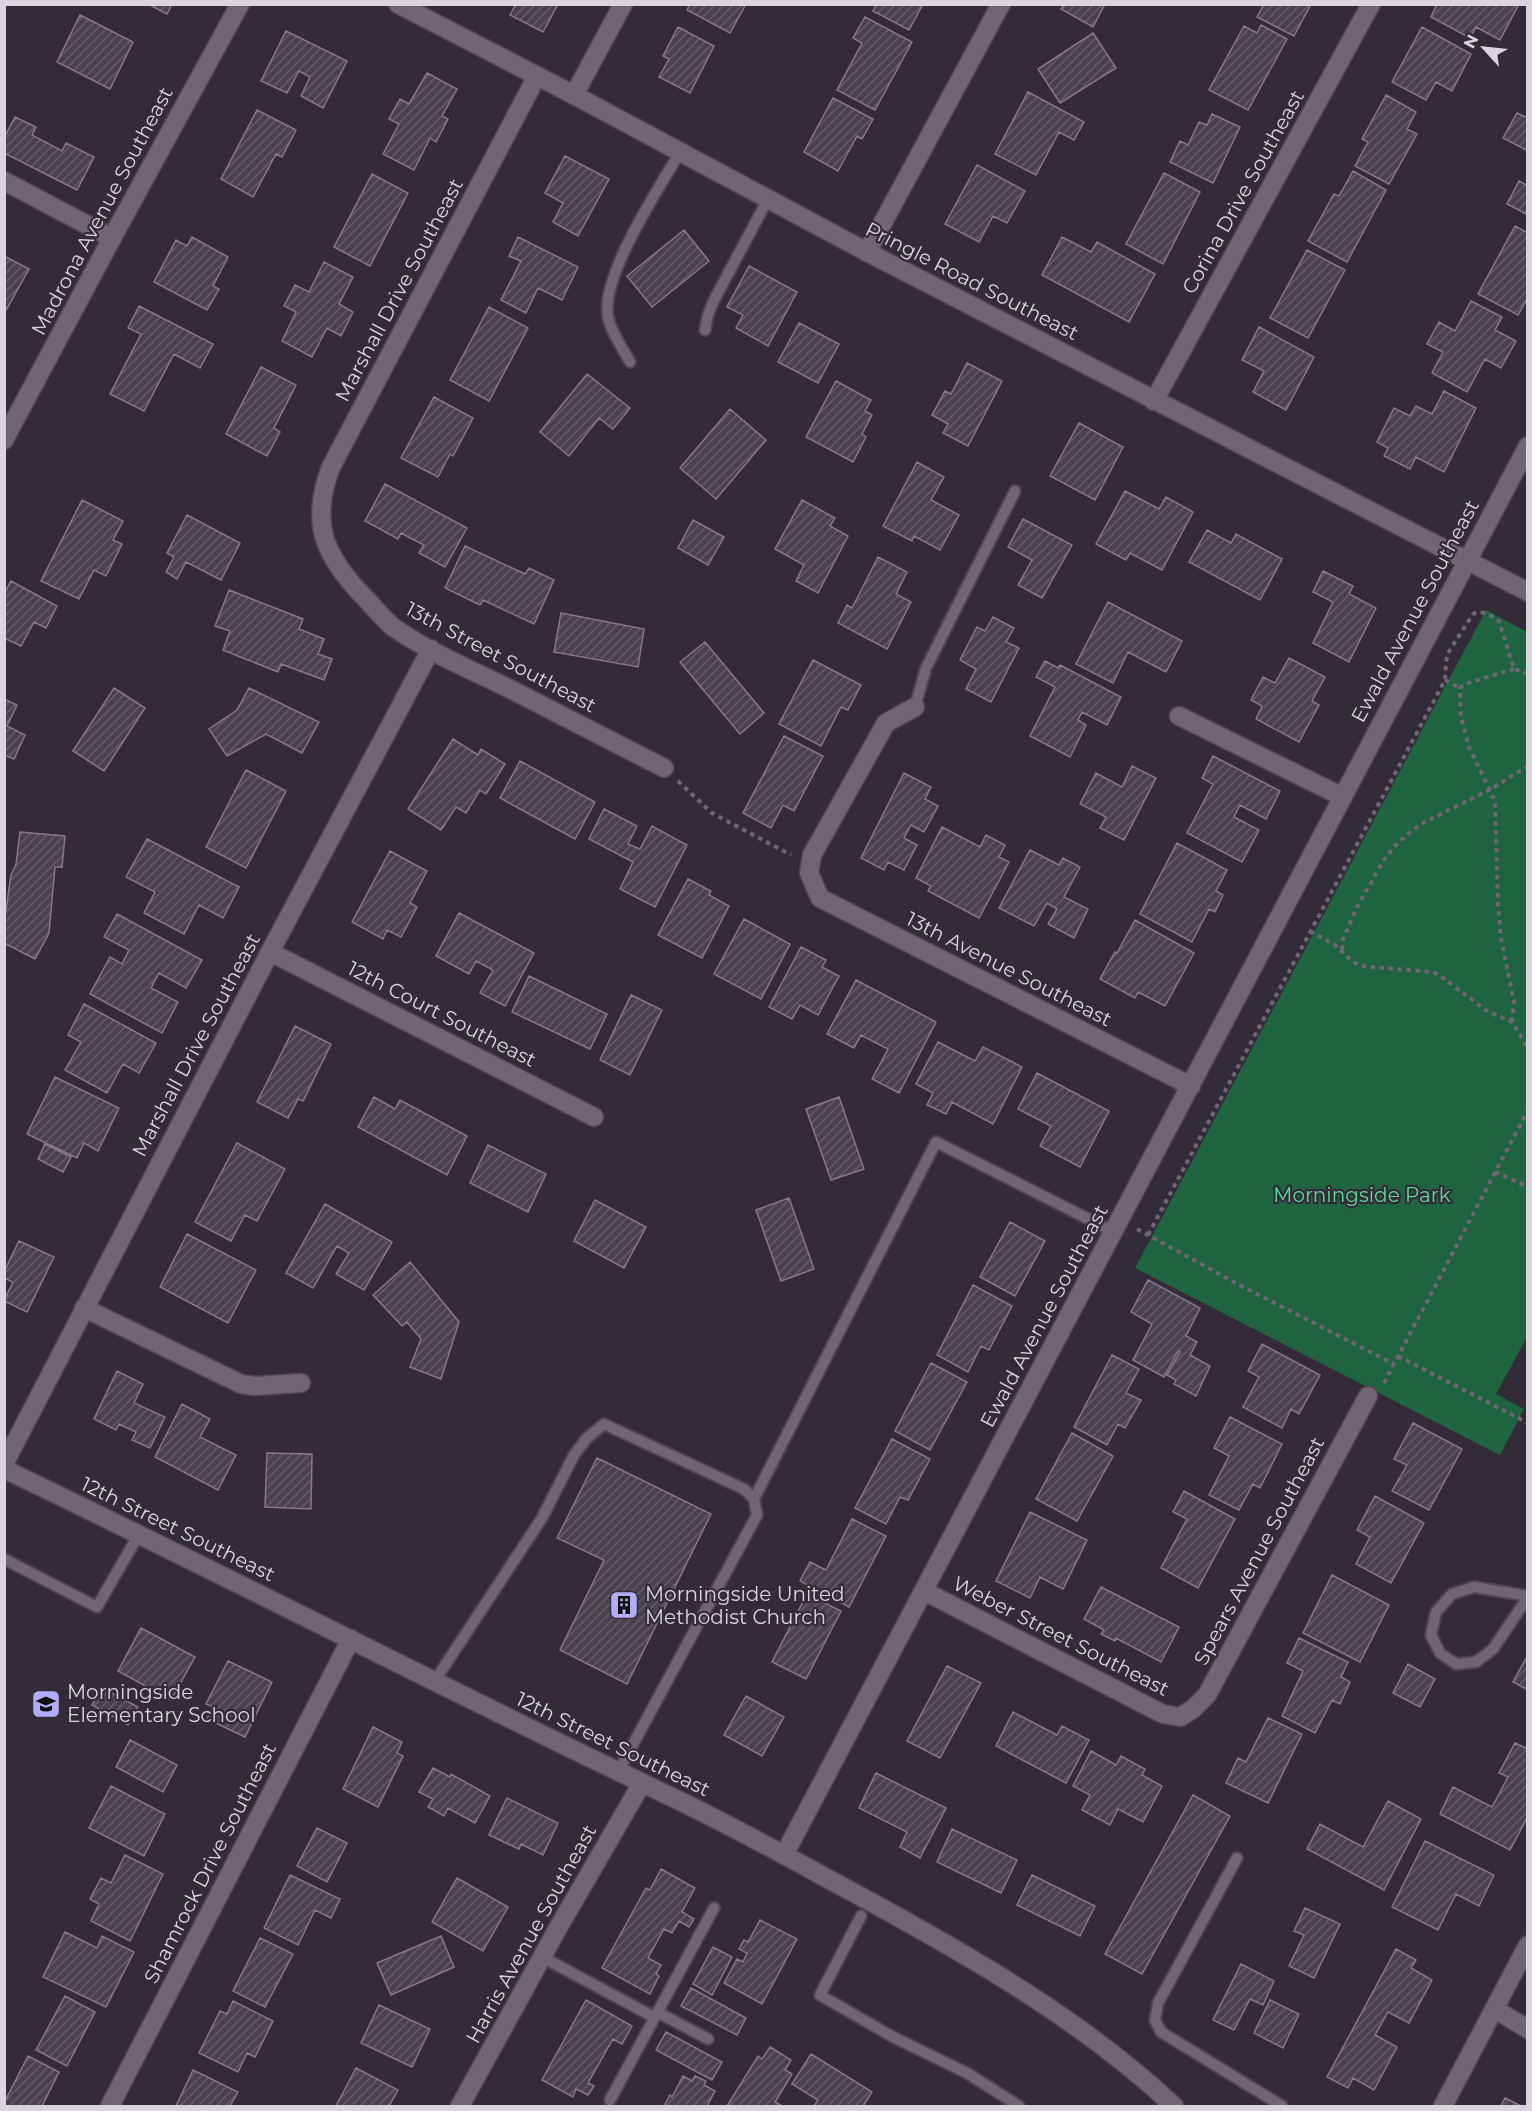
<svg xmlns="http://www.w3.org/2000/svg" width="1532" height="2111" font-family="Montserrat,sans-serif">
<style>
.park{fill:#1e643f}
.building{fill:url(#building-hatch);stroke:#837988;stroke-width:1.5}
.lines{fill:none;stroke-linecap:round;stroke-linejoin:round}
.service-casing{stroke:#4d4651;stroke-width:14}
.minor-casing{stroke:#4d4651;stroke-width:21}
.tertiary-casing{stroke:#4d4651;stroke-width:21}
.secondary-casing{stroke:#4d4651;stroke-width:21}
.path{stroke:#6e6672;stroke-width:4;stroke-dasharray:4.5 4.5;stroke-linecap:butt}
.service{stroke:#6f6575;stroke-width:10}
.minor{stroke:#6f6575;stroke-width:18}
.tertiary{stroke:#6f6575;stroke-width:18}
.secondary{stroke:#6f6575;stroke-width:18}
.labels{text-anchor:middle;dominant-baseline:central;stroke-width:4.5;stroke-linejoin:round;paint-order:stroke}
.street-label{font-size:20px;fill:#dad5dd;stroke:#342b39}
.park-label{font-size:20px;fill:#57dc93;stroke:#342b39}
.poi-label{font-size:20px;fill:#dad5dd;stroke:#342b39;text-anchor:start}
</style>
<defs>
<pattern id="building-hatch" width="6" height="6" patternUnits="userSpaceOnUse" patternTransform="scale(1.5)"><rect width="6" height="6" fill="#4a414f"/><path d="M-1 1l2-2M0 6l6-6M5 7l2-2" fill="none" stroke="#645c68"/></pattern>
</defs>
<rect width="100%" height="100%" fill="#342b39"/>
<path class="park" d="M1486 610 1527 632 1528 1335 1496 1394 1524 1409 1500 1455 1135 1268Z"/>
<path class="building" d="M148 4H172L167 14Z
M516 4H558L543 32 510 15Z
M690 4H746L730 33 687 10Z
M877 4H923L909 30 873 11Z
M1064 4H1105L1093 27 1061 9Z
M1264 4H1311L1294 36 1257 17Z
M1437 4H1519L1500 40 1476 27 1470 38 1431 17Z
M80 15 133 42 110 89 57 62Z
M865 17 912 42 875 110 837 90 862 43 853 38Z
M1261 25 1287 39 1248 110 1209 90 1244 26 1257 33Z
M678 27 714 46 690 93 659 77 669 59 663 56Z
M1422 27 1471 54 1452 91 1436 82 1426 100 1392 82Z
M286 31 347 61 323 108 301 96 310 77 299 71 287 93 261 81Z
M1093 33 1116 68 1060 103 1038 69Z
M427 73 457 89 442 116 448 119 436 142 430 138 414 170 383 154 399 124 389 119 400 99 409 104Z
M1028 92 1084 122 1074 140 1059 132 1036 175 995 154Z
M1386 95 1416 112 1407 129 1417 134 1389 184 1355 166 1368 142 1362 139Z
M833 98 873 119 862 139 857 136 838 171 804 152Z
M257 110 296 130 282 157 276 154 253 197 221 179Z
M1517 113 1528 118V151L1503 138Z
M1212 114 1240 127 1213 183 1170 162 1180 141 1188 145 1199 122 1207 125Z
M15 117 36 127 32 135 62 151 66 143 94 157 77 190 4 153V138Z
M565 156 609 179 578 236 553 222 563 203 545 193Z
M977 165 1025 191 1007 223 993 216 979 242 945 224Z
M1353 171 1386 190 1347 262 1308 241 1334 194 1339 196Z
M1164 173 1200 192 1163 264 1126 244Z
M372 174 408 193 370 266 334 247Z
M1519 181 1528 186V215L1507 204Z
M1515 226 1528 233V297L1518 315 1478 294Z
M684 230 709 261 652 307 627 276Z
M192 237 228 257 213 286 219 289 207 310 154 282 176 240 187 246Z
M518 237 578 267 562 300 538 288 526 313 501 300 521 261 509 256Z
M1062 237 1091 252 1097 242 1155 274 1129 322 1042 275Z
M1307 250 1345 270 1308 338 1270 318Z
M4 256 29 269 5 312 4 311Z
M324 262 353 277 339 304 353 312 341 336 327 328 312 357 282 341 296 312 284 306 295 285 309 292Z
M749 266 797 292 768 346 736 328 743 315 727 307Z
M1471 301 1502 317 1495 330 1516 341 1501 368 1485 359 1467 392 1432 373 1443 352 1427 344 1439 322 1455 331Z
M139 306 213 344 200 368 174 354 144 411 110 394 141 334 128 328Z
M489 307 528 328 489 401 450 380Z
M799 323 839 344 818 383 778 362Z
M1259 327 1314 357 1286 410 1253 392 1264 371 1242 360Z
M967 363 1002 381 968 446 943 433 948 424 932 415 945 391 951 394Z
M261 367 296 385 274 428 280 432 267 456 226 434Z
M587 374 630 408 613 429 599 418 569 456 540 432Z
M836 381 871 400 865 411 872 415 862 434 866 437 853 462 806 437Z
M1444 391 1476 408 1444 472 1416 457 1410 469 1384 456 1388 448 1377 442 1394 408 1410 416 1416 406 1432 414Z
M434 397 473 418 453 456 450 454 438 477 401 458Z
M730 409 766 440 716 499 680 468Z
M1079 423 1123 447 1095 500 1050 476Z
M917 462 944 477 931 500 959 515 940 550 914 536 912 541 883 526Z
M385 484 467 528 445 567 419 553 424 545 401 533 398 539 365 521Z
M1125 491 1159 509 1166 497 1193 512 1162 570 1130 553 1126 560 1096 544Z
M82 500 123 521 113 540 122 544 106 576 94 570 79 599 41 581Z
M802 500 835 518 830 526 848 536 818 593 796 581 804 565 775 549Z
M187 515 240 543 221 580 186 562 177 579 166 572 174 557 167 553Z
M1023 519 1072 545 1042 598 1018 585 1032 560 1008 547Z
M693 520 724 537 708 565 678 548Z
M1207 530 1231 543 1236 534 1282 559 1260 600 1189 562Z
M465 546 525 574 529 568 554 580 534 624 483 600 480 605 445 588Z
M878 557 907 572 896 594 911 602 887 649 838 623 847 605 852 608Z
M1323 571 1353 586 1349 594 1376 608 1349 662 1313 643 1333 602 1313 592Z
M11 581 57 606 46 628 34 622 21 646 4 638V594Z
M229 590 303 619 299 629 324 639 318 654 332 659 324 680 281 664 278 672 223 650 230 631 215 626Z
M1108 602 1182 641 1166 672 1128 652 1113 683 1076 664Z
M561 613 644 629 638 667 554 652Z
M993 617 1014 628 1006 642 1019 648 991 702 966 689 976 669 960 660 977 627 985 631Z
M705 642 764 713 740 734 680 662Z
M1289 658 1325 677 1312 701 1319 705 1299 742 1256 719 1262 706 1251 700 1263 677 1275 683Z
M813 660 861 685 848 710 841 707 821 746 779 724Z
M1045 661 1058 668 1060 665 1121 697 1107 725 1082 712 1078 720 1086 725 1070 757 1030 736 1055 687 1036 677Z
M114 688 145 708 104 771 73 751Z
M249 688 319 722 302 753 266 734 227 756 209 729 237 710Z
M4 699 17 705 7 726 25 735 14 759 4 755Z
M784 736 823 756 794 811 783 805 771 828 743 813Z
M453 739 478 755 481 749 505 764 486 794 480 790 466 813 456 807 441 830 408 809Z
M1213 756 1280 791 1266 819 1240 805 1234 817 1259 830 1242 862 1187 833 1213 784 1202 778Z
M520 761 595 802 575 839 500 798Z
M1132 766 1156 778 1124 840 1100 828 1106 817 1080 804 1096 773 1122 787Z
M246 770 286 791 246 868 206 847Z
M904 773 931 787 925 799 938 806 924 832 911 825 904 838 917 845 904 870 888 862 884 870 861 858Z
M604 809 637 826 628 844 640 849 652 826 687 845 655 907 620 889 633 862 589 839Z
M942 827 980 847 986 835 1005 845 999 857 1009 862 979 918 928 891 931 886 916 878Z
M20 832 65 836 62 867H55L49 933 35 959 4 943V924L11 875 16 864Z
M147 839 239 887 223 918 199 905 184 934 144 913 155 892 126 877Z
M1177 843 1227 870 1216 891 1223 895 1215 912 1209 909 1192 942 1140 914Z
M1030 850 1059 865 1063 858 1080 867 1064 897 1088 909 1074 938 1048 924 1057 909 1047 903 1034 926 999 908Z
M390 851 427 871 410 903 417 907 401 937 387 930 383 939 352 922Z
M688 879 711 891 709 895 729 906 702 958 658 935Z
M459 913 534 953 505 1006 480 993 493 970 476 961 469 974 436 956Z
M117 914 202 960 186 988 159 973 151 988 178 1002 162 1033 90 994 110 957 122 964 129 950 104 937Z
M744 919 790 944 761 999 714 974Z
M1135 920 1194 953 1165 1006 1138 992 1135 998 1100 979 1115 952 1117 953Z
M801 947 826 960 822 967 839 976 818 1015 800 1005 792 1019 769 1007Z
M529 976 607 1014 590 1049 512 1012Z
M856 980 936 1022 899 1093 872 1079 888 1049 861 1035 854 1048 827 1034Z
M631 995 662 1010 630 1075 600 1060Z
M84 1004 156 1043 139 1073 123 1064 107 1093 65 1070 81 1042 68 1035Z
M295 1026 331 1044 303 1101 298 1099 288 1118 257 1102Z
M938 1042 975 1061 983 1047 1022 1067 993 1124 952 1102 946 1114 927 1105 933 1093 916 1084Z
M1037 1073 1109 1111 1080 1167 1040 1146 1051 1126 1018 1109Z
M55 1077 119 1108 98 1151 84 1143 77 1158 27 1134Z
M374 1097 395 1109 400 1100 467 1136 447 1175 358 1127Z
M839 1097 864 1169 831 1180 806 1109Z
M237 1143 285 1169 257 1221 245 1215 231 1241 195 1222Z
M45 1144 71 1157 63 1172 38 1159Z
M488 1145 546 1174 528 1212 470 1183Z
M789 1198 814 1269 781 1281 756 1210Z
M595 1200 646 1227 624 1268 574 1241Z
M325 1204 392 1242 364 1290 336 1274 349 1253 337 1246 313 1288 286 1273Z
M1010 1222 1045 1241 1015 1296 980 1277Z
M187 1234 256 1270 228 1323 160 1287Z
M19 1241 54 1257 27 1312 4 1301 13 1282 4 1278V1272Z
M410 1262 459 1322 441 1379 410 1367 421 1339 407 1322 402 1326 373 1295Z
M1148 1280 1200 1308 1186 1336 1197 1342 1190 1355 1210 1366 1196 1396 1174 1384 1176 1380 1167 1375 1180 1352 1178 1351 1164 1377 1133 1360 1152 1324 1131 1312Z
M973 1285 1012 1306 989 1350 981 1346 968 1372 937 1355Z
M1262 1344 1320 1375 1299 1414 1291 1409 1282 1428 1243 1407 1259 1377 1248 1371Z
M1112 1355 1139 1369 1126 1393 1141 1400 1125 1428 1118 1424 1107 1445 1074 1427Z
M931 1363 967 1382 930 1450 895 1431Z
M117 1371 143 1384 134 1403 165 1417 150 1448 132 1440 136 1432 119 1424 116 1430 94 1419Z
M182 1404 210 1419 200 1437 236 1455 218 1490 155 1457Z
M1230 1417 1282 1444 1260 1488 1253 1484 1239 1510 1209 1495 1229 1456 1214 1448Z
M1413 1423 1462 1449 1429 1510 1392 1491 1407 1465 1394 1459Z
M1072 1433 1113 1456 1077 1521 1036 1499Z
M892 1439 930 1459 908 1500 900 1497 886 1524 855 1508Z
M267 1453 312 1454 311 1509 265 1507Z
M597 1458 711 1514 627 1684 560 1650 604 1560 557 1538Z
M1184 1491 1235 1519 1198 1588 1161 1568 1187 1519 1173 1512Z
M1375 1496 1424 1523 1391 1583 1356 1564 1370 1537 1357 1530Z
M1030 1512 1087 1540 1063 1589 1040 1577 1030 1598 996 1581Z
M852 1519 886 1536 849 1607 800 1581 810 1562 826 1570Z
M1332 1575 1389 1605 1360 1662 1303 1633Z
M1101 1587 1179 1627 1161 1662 1116 1638 1115 1641 1101 1634 1104 1630 1084 1619Z
M807 1594 841 1611 806 1679 772 1662Z
M141 1628 195 1657 171 1700 118 1671Z
M1299 1638 1348 1662 1341 1677 1350 1682 1340 1704 1332 1700 1315 1733 1282 1716 1303 1671 1287 1663Z
M1528 1655V1690L1513 1682Z
M228 1661 272 1682 245 1737 207 1719 213 1707 206 1704Z
M1408 1664 1435 1679 1420 1707 1393 1693Z
M947 1666 981 1683 940 1758 907 1741Z
M102 1688 138 1707 128 1725 92 1705Z
M746 1696 784 1717 762 1756 724 1735Z
M1013 1712 1057 1735 1062 1726 1089 1740 1066 1783 996 1746Z
M1268 1718 1302 1734 1268 1803 1226 1783 1238 1758 1246 1762Z
M373 1727 402 1742 397 1753 403 1756 378 1807 343 1789Z
M130 1740 177 1765 163 1792 116 1767Z
M1515 1743 1528 1749V1816L1510 1850 1440 1814 1453 1787 1492 1807 1508 1777 1499 1773Z
M1091 1751 1116 1765 1121 1756 1145 1769 1142 1775 1162 1786 1143 1822 1118 1809 1110 1825 1082 1810 1090 1795 1073 1786Z
M433 1768 450 1777 451 1774 490 1796 475 1823 448 1808 444 1816 428 1807 433 1799 419 1792Z
M876 1773 946 1808 920 1858 900 1847 907 1832 859 1808Z
M111 1786 165 1814 144 1856 89 1828Z
M1193 1795 1230 1816 1142 1974 1105 1954Z
M507 1798 558 1823 543 1855 521 1844 519 1849 489 1835Z
M1388 1801 1421 1819 1384 1890 1307 1849 1320 1824 1363 1847Z
M317 1828 347 1843 327 1882 297 1866Z
M952 1829 1017 1860 1001 1893 937 1862Z
M1425 1841 1494 1875 1479 1906 1456 1894 1438 1930 1392 1907Z
M125 1855 163 1874 130 1941 91 1921 99 1904 90 1899 101 1878 111 1883Z
M661 1869 695 1888 682 1912 694 1919 689 1927 679 1921 672 1933 664 1929 648 1958 661 1965 656 1974 659 1976 650 1994 602 1968 646 1888 650 1890Z
M290 1875 340 1899 331 1918 315 1910 298 1945 264 1928Z
M1032 1875 1095 1906 1080 1936 1017 1905Z
M457 1878 508 1907 483 1951 432 1922Z
M1305 1908 1340 1924 1314 1978 1289 1966 1304 1935 1294 1931Z
M760 1920 797 1939 762 2004 724 1983 737 1959 743 1962 747 1953 739 1949 744 1940 748 1942Z
M65 1932 97 1948 102 1936 134 1952 106 2007 43 1977Z
M441 1936 454 1967 391 1995 377 1963Z
M260 1938 293 1954 265 2007 233 1991Z
M713 1947 732 1957 712 1995 693 1984Z
M1396 1949 1416 1960 1411 1968 1432 1980 1409 2023 1388 2012 1375 2035 1397 2047 1374 2090 1353 2078 1348 2088 1327 2077Z
M1241 1964 1274 1981 1263 2005 1250 1999 1234 2030 1213 2020Z
M691 1988 746 2018 737 2035 681 2006Z
M65 1996 95 2012 67 2066 36 2050Z
M586 2000 632 2026 622 2044 613 2039 588 2083 594 2086 588 2095 576 2089 573 2097 542 2080Z
M1270 2000 1299 2014 1283 2048 1254 2033Z
M233 2001 273 2021 255 2057 247 2053 238 2072 199 2053 220 2011 227 2014Z
M379 2005 430 2029 412 2067 361 2043Z
M666 2032 722 2062 712 2080 656 2050Z
M770 2047 791 2060 785 2070 792 2074 775 2102 782 2106H727L758 2056 762 2059Z
M811 2054 872 2092 863 2106H814L818 2100 792 2084Z
M28 2056 59 2072 42 2106H4V2103Z
M356 2068 398 2090 389 2106H336Z
M193 2070 238 2092 230 2106H176Z
M683 2076 692 2081 695 2076 706 2081 704 2085 715 2091 707 2106H664L670 2095 672 2097Z
M1505 2098 1521 2106H1501Z"/>
<g class="lines">
<g class="service-casing">
<path id="service" d="M705 330 708 315 713 302 768 199
M630 362C623 349 613 335 609 321 596 282 660 187 680 152
M915 707 926 668 1015 491
M754 1499 936 1142 1114 1232
M4 1559 97 1607 139 1534
M1528 1596 1474 1587 1452 1594 1436 1612 1431 1635 1440 1653 1456 1664 1476 1662 1493 1649 1528 1597
M434 1682 542 1518 574 1455 587 1438 604 1424 744 1489 754 1499 757 1515 618 1772
M1237 1858 1158 2003 1155 2020 1161 2032 1282 2106
M861 1916 820 1995 893 2037 967 2073 1019 2106
M542 1957 654 2017
M657 2012 708 2039
M610 2100 714 1908"/>
</g>
<g class="minor-casing">
<path id="minor" d="M537 76 331 467C309 524 325 557 365 598 374 607 383 619 393 627 430 653 474 671 514 691 564 717 614 742 664 768
M574 95 623 4
M4 181 112 238
M867 252 1001 4
M1154 401 1371 4
M915 707 886 723 812 855 809 873 820 898 1191 1086
M1179 716 1343 797
M270 952 594 1117
M84 1308 241 1384 254 1386 301 1383
M4 1464 270 952 431 649
M924 1591 1163 1714 1180 1717 1193 1709 1207 1695 1368 1396
M784 1855 1528 446
M1494 2009 1528 2029
M110 2106 351 1639
M1443 2106 1528 1945"/>
</g>
<g class="tertiary-casing">
<path id="tertiary" d="M460 2106 558 1928 642 1783"/>
</g>
<g class="secondary-casing">
<path id="secondary" d="M398 4 574 95 867 252 1528 592
M4 440 112 238 240 4
M4 1469C196 1561 385 1658 576 1751 604 1765 633 1778 661 1792 732 1825 800 1864 869 1901 977 1960 1084 2022 1174 2106"/>
</g>
<path class="path" d="M1445 680 1460 688
M678 781 712 813 791 855
M1310 931 1335 945 1353 962 1361 966 1433 972 1439 975 1487 1011 1512 1022 1528 1048
M1342 950 1343 939 1357 907 1384 860 1398 842 1421 824 1491 789 1528 766
M1512 1022 1514 1002 1501 938 1498 906 1495 801 1469 747 1461 717 1460 688 1465 684 1514 669
M1495 1172 1528 1187
M1137 1229 1245 1288 1394 1364
M1148 1235 1445 680 1446 662 1448 653 1473 614C1482 609 1491 616 1499 621L1514 669 1528 674
M1398 1356 1528 1423
M1384 1383 1528 1110"/>
<use href="#service" class="service"/>
<use href="#minor" class="minor"/>
<use href="#tertiary" class="tertiary"/>
<use href="#secondary" class="secondary"/>
</g>
<defs>
<g id="building-square" transform="scale(1.5)"><rect x="-9" y="-9" width="18" height="18" rx="4" fill="#b2adf9" stroke="#342b39"/><path d="M-4-6H4V6H1V3H-1V6H-4ZM-2.5-4.3h1.7v1.8h-1.7ZM.8-4.3h1.7v1.8H.8ZM-2.5-1h1.7V.8h-1.7ZM.8-1h1.7V.8H.8Z" fill="#111"/></g>
<g id="school-square" transform="scale(1.5)"><rect x="-9" y="-9" width="18" height="18" rx="4" fill="#b2adf9" stroke="#342b39"/><path d="M0-5L7-2L0 1L-7-2ZM-4 1L0 2.5L4 1V4Q0 6-4 4Z" fill="#111"/></g>
</defs>
<g fill-rule="evenodd">
<use href="#building-square" x="624" y="1605"/>
<use href="#school-square" x="46" y="1704"/>
</g>
<g class="labels">
<g class="street-label">
<text transform="translate(1243 192) rotate(-61)">Corina Drive Southeast</text>
<text transform="translate(102 211) rotate(-62)">Madrona Avenue Southeast</text>
<text transform="translate(972 281) rotate(27)">Pringle Road Southeast</text>
<text transform="translate(399 290) rotate(-62)">Marshall Drive Southeast</text>
<text transform="translate(1415 611) rotate(-62)">Ewald Avenue Southeast</text>
<text transform="translate(501 657) rotate(28)">13th Street Southeast</text>
<text transform="translate(1009 969) rotate(27)">13th Avenue Southeast</text>
<text transform="translate(442 1014) rotate(27)">12th Court Southeast</text>
<text transform="translate(196 1045) rotate(-62)">Marshall Drive Southeast</text>
<text transform="translate(1044 1316) rotate(-62)">Ewald Avenue Southeast</text>
<text transform="translate(178 1529) rotate(26)">12th Street Southeast</text>
<text transform="translate(1259 1551) rotate(-62)">Spears Avenue Southeast</text>
<text transform="translate(1061 1636) rotate(27)">Weber Street Southeast</text>
<text transform="translate(613 1744) rotate(26)">12th Street Southeast</text>
<text transform="translate(210 1863) rotate(-63)">Shamrock Drive Southeast</text>
<text transform="translate(531 1934) rotate(-61)">Harris Avenue Southeast</text>
</g>
<g class="park-label">
<text x="1362" y="1195">Morningside Park</text>
</g>
<g class="poi-label">
<text x="645" y="1594">Morningside United<tspan x="645" dy="23">Methodist Church</tspan></text>
<text x="67" y="1692">Morningside<tspan x="67" dy="23">Elementary School</tspan></text>
</g>
</g>
<rect width="1532" height="2111" fill="none" stroke="#dad5dd" stroke-width="12"/>
<g transform="translate(1484 48) rotate(297)" stroke="#342b39" stroke-width="4.5" paint-order="stroke">
<path d="M0-4.5L10 22L0 15L-10 22Z" fill="#dad5dd"/>
<text y="-9" font-size="16" font-weight="bold" text-anchor="middle" fill="#dad5dd">N</text>
</g>
</svg>
